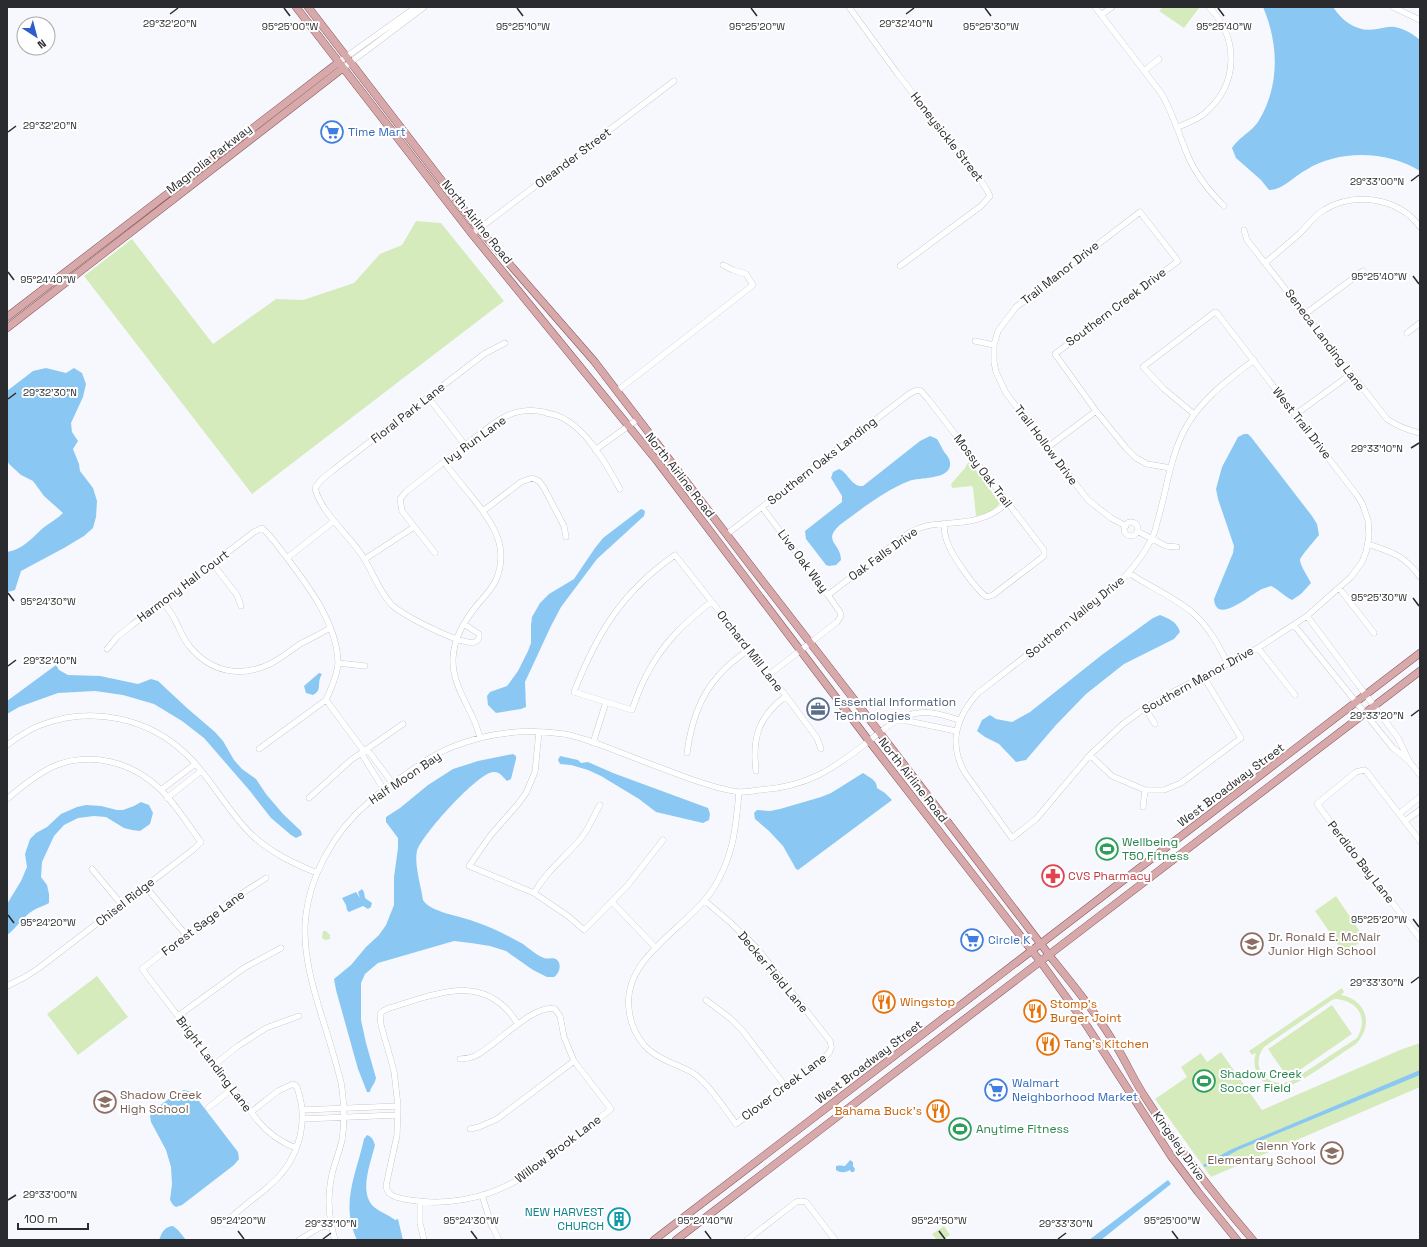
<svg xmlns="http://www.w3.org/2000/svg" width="1427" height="1247" font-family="'Space Grotesk',sans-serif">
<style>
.green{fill:#d6ebbc;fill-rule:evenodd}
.water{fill:#8ac8f3}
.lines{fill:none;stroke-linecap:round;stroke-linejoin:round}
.minor-casing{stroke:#b1b2bc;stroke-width:6}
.major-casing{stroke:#8a585a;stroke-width:8}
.minor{stroke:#fff;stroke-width:5.5}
.major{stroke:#d7a9aa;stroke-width:7}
.ticks{fill:none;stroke:#2a2b2e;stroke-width:1.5}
.labels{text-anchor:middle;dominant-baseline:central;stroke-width:4;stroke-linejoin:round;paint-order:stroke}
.shop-label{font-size:12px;fill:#366cbe;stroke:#fff;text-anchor:start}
.street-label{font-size:12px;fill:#2a2b2e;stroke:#fff}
.service-label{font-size:12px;fill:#4e5e75;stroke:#fff;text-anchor:start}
.leisure-label{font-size:12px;fill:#27864d;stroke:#fff;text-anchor:start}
.health-label{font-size:12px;fill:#be3a42;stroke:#fff;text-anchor:start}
.education-label{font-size:12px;fill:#785e54;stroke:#fff;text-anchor:start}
.food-label{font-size:12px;fill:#c56008;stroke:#fff;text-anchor:start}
.culture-label{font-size:12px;fill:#0d838f;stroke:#fff;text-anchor:end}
.ticks-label{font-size:10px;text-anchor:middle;fill:#2a2b2e;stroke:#fff;stroke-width:4;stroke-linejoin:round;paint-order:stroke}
</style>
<rect width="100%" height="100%" fill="#f7f8fe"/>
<path class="green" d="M1163 7H1197L1199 8 1184 28 1159 11Z
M416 221 441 223 504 301 252 494 84 276 132 239 213 344 276 299 303 300 354 283 380 254 402 245Z
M969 461 1000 503C995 511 985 514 976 516L973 488 972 486 952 488 951 484 965 468Z
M1336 896 1365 939 1344 953 1315 911Z
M323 931H326L330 935V939L325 940 322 938Z
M97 976 128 1017 78 1055 47 1014Z
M1342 988 1344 992 1341 995C1367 1000 1374 1025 1356 1044 1341 1053 1297 1087 1282 1088 1274 1089 1266 1085 1261 1079 1254 1071 1253 1062 1256 1053L1252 1055 1249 1051ZM1336 999C1358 1001 1369 1018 1357 1038L1293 1080C1270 1091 1248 1069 1264 1047L1332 1000Z
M1332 1005 1352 1034 1288 1078 1268 1049Z
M1420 1043V1087L1211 1177 1155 1099 1187 1077 1181 1067 1201 1053 1207 1062 1221 1052 1262 1110 1400 1050Z
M944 1226 950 1235 943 1240H937L932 1234Z"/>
<path class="water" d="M1263 7H1333C1343 22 1358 33 1377 29 1384 28 1389 26 1395 27 1405 29 1413 34 1420 40V171C1387 151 1340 149 1306 170 1294 176 1283 190 1269 190L1261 180 1236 158 1232 148C1238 138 1251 132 1258 122 1280 87 1279 44 1263 7Z
M46 368 66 373 74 368 82 373 86 384 83 397 71 423 72 432 78 441 73 449 79 464 80 471 93 488 97 501 96 517 93 528 84 536 64 548 21 571 15 590 8 592 7 552C22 550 32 538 43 528 49 523 57 519 63 513L44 496 33 481 21 475 9 464 7 460V391L33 371Z
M1244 434H1248L1251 437 1312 516 1317 524 1319 535C1316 539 1300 557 1300 560 1300 565 1308 577 1311 583L1301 594 1292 600C1284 596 1279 590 1271 586 1268 587 1265 588 1262 589 1251 594 1216 626 1214 599L1233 553 1234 546 1218 499 1216 489 1222 467 1238 437Z
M930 436 937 439C939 442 941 446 943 450 946 455 951 458 950 466 947 480 920 477 909 481 884 491 863 508 841 524 821 541 841 543 841 560L836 565 829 566 826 565 806 539 805 531 842 502V496L831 478 833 472 839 469C848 472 851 487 863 486L920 441Z
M641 509 644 510 645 512 644 516 597 559 561 607 551 626 525 682 526 707 521 709 496 713 488 705 487 696 490 692 507 686 518 671 528 651 531 643V625L532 617 540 603 549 594 574 579 595 548 603 538Z
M1160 615C1170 619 1177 622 1180 632L1174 639 1124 664 1086 694 1056 725 1026 760 1016 762 999 744 985 737 977 731 982 720 990 715 996 719 1012 722 1030 712 1103 654 1153 618Z
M56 665 59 670 68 675 100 676 138 684 151 679 158 681 187 708 215 732 223 741 234 760 242 769 256 779 266 794 283 814 301 831 302 835 296 838 291 835 271 818 250 791 204 738 182 721 154 704 123 695 95 691 58 693 19 707 7 714V701Z
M319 673 322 674C316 684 323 690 313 695L306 693 304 686Z
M513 754 516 756V759L511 779 507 781C503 777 500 772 494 772 479 771 421 836 417 851 414 864 421 886 423 900 430 912 460 916 473 921 491 927 507 935 523 944 530 949 536 955 544 958 548 960 554 956 558 961 562 967 558 974 554 977H547L533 970 506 951 490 946 471 943 454 941 378 963 365 974 361 983V1020L366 1043 376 1078C375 1084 370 1088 370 1092H367L358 1069 336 990 334 979 351 965 366 947 379 935 386 925 394 905V877L398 848V838L386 822V817L400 808 428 785 453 769 478 761Z
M560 756 578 760 581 763 588 762 613 773 708 808 710 814 709 820 703 823 656 812 639 799 601 776 588 770 571 765 560 764 558 760Z
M863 773C869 777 877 780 877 788L885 793 892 800 798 870 796 869 783 846 769 831 755 819 754 813 757 810 770 811 780 809 821 797 831 793Z
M141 802 149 805 153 813 150 824 140 831 132 830 124 828 106 817 94 816 78 818 64 825 54 836 42 862 41 877 47 885 49 894V903C44 906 39 907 34 910 23 916 17 928 7 935V904L21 881 27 867 25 854 30 839 36 833 47 827 61 814 77 807 86 805 101 806 117 810H123L134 806Z
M362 889 364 892 365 898 372 903 371 907 368 909 363 906 349 912 347 910 346 905 342 898 356 892 360 898 358 892Z
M1420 1070V1075L1238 1150 1211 1165 1204 1167 1203 1165 1230 1150Z
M184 1090 192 1092 238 1152 239 1159 234 1165 182 1205 176 1207 173 1205 170 1200 172 1184 171 1167 166 1150 151 1122 150 1116 152 1111 177 1093Z
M367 1135C372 1137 373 1139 375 1145 371 1162 358 1193 374 1207 380 1212 389 1215 395 1220L398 1219 403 1240H357C340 1204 356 1175 364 1139Z
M850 1160 853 1162V1166L855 1169 854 1172H851L850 1170C845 1173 840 1173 836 1170V1166C847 1164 842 1170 850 1160Z
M1168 1180 1171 1184 1101 1240H1089Z
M173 1226 178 1230 186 1240H159C162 1232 164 1227 173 1226Z"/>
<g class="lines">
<g class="minor-casing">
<path id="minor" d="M849 7 897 73 950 141C962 161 981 175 990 196L981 206 900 266
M1095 7 1161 93C1173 113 1179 135 1188 156 1196 175 1209 191 1224 206
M1393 7 1420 20
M1101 15 1112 7
M339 62 416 7
M343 68 424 7
M1144 71 1159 59
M1178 127C1187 123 1197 120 1205 113 1239 84 1239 38 1209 7
M1244 230 1247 240 1387 419C1397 426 1407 430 1420 433
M472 234 674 81
M1265 263C1277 253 1289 243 1300 233 1308 225 1315 215 1324 210 1355 191 1399 198 1420 227
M1305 314 1363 271
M1407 333 1420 323
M975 341 994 345
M617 391 753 285 746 274 733 270 723 265
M428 397 465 445
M1194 414 1164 389 1143 367 1215 312 1217 313 1356 494 1362 503 1368 520 1369 536 1366 552 1362 562 1351 577 1307 616 1258 648 1171 693 1145 708 1123 724 1090 755 1036 819 1012 838 965 773C948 743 956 717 978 693L1114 588C1128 574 1142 558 1151 540 1155 534 1156 526 1158 519 1167 489 1170 457 1185 429 1201 399 1228 380 1254 360
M1296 414 1351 374
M1048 447 1096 411
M595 450 638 419
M444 462C453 474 463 486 472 497 492 522 510 547 496 580 492 589 484 597 478 604 465 620 454 637 453 658 452 681 464 698 473 718 476 724 478 731 480 738
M762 507 828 595 840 612 841 616 837 622 770 674
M483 511 521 482 532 478 539 481 544 488 564 526 566 537
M1124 529a7 7 0 1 1 14 0a7 7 0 1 1-14 0Z
M1126 526 1111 518 1088 500 1006 393 996 372 994 362V345L998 331 1016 307 1140 212 1178 261 1055 354 1096 411 1126 448 1136 458 1147 464 1171 468
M1137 531 1166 546 1177 547
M727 534 909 394 917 390 921 391 928 399 1044 550V556L993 595 987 597C976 590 953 557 948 544 945 537 944 531 944 523
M1368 544C1392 552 1404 555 1420 577
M435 553 402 511 400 499 406 492C428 474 451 457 473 439 486 430 498 418 514 413 523 410 534 410 544 412 548 414 554 414 558 416 585 426 607 465 620 489
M287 558 334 521
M365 559 414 527
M213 564 237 595 241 606
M1129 573C1150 587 1174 597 1193 613 1209 627 1219 646 1228 664
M1339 588 1374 633
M828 595 906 535C932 518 951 527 978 519 990 516 998 510 1008 503
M163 602C167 608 172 613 175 620 180 629 183 639 190 647 211 672 240 678 270 664 280 659 290 651 300 644 310 639 320 634 330 628
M711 602C684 623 662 644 646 676 640 687 636 699 632 710L574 692C597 633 622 592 675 555L786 696 817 738 821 749
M1307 616 1398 738 1409 761 1420 775
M464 624 479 634V638C478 640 478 641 475 642 461 646 403 615 392 605 380 593 374 575 365 560 352 537 321 514 315 488L321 480 332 471 484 354 505 343
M1294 625 1393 748 1409 761
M1258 648 1295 695
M107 649 117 637 132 625 254 532 262 528C271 536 277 545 284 554 307 584 337 623 338 662 338 674 331 689 326 700
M338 663 365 666
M326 700 363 750 370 753 393 784
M1145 708 1155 724
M898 721H908L956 731
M539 732 535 772 526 793 518 804 490 836 469 866 534 893 568 916 584 930 627 886 663 840
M593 743 606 702
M7 745C18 737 29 729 41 725 91 706 148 717 187 755 212 779 227 811 252 835 271 853 293 863 317 873
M259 749 326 700
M363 750V756L384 790
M687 753C691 724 699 697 719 675 727 665 739 657 749 649
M1090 755 1112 776 1145 790 1143 807
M756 771C752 738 758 717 786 696
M161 790 195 764
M1145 790H1164L1181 783 1241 738 1203 676
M167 798 201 771
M309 798 351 760 403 724
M7 799C21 787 36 775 52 767 89 751 131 761 160 789 175 803 188 825 201 842L194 849 39 968 25 977 7 986
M1400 813 1420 797
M1405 821 1420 810
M1420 841 1366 771 1364 770 1356 772 1317 804 1420 939
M92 869 122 905
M266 878 230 901 142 969 258 1121C269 1134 280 1142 296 1148
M145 886 186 935
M534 893C547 870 566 857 582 837 589 828 594 815 600 805
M705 901 731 923 757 948 830 1041C832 1047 832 1050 827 1055L736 1124C725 1109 708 1083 693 1073 677 1064 656 1059 644 1045 636 1035 630 1022 629 1009 622 957 688 928 713 889 733 858 736 828 739 792
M612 902 656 948
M706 1000 731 1019 742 1030 786 1087
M178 1016 244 968 281 948
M460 1059C465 1059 470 1058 475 1056 495 1047 533 1003 555 1009L560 1016 564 1037 574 1061 611 1109C593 1123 574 1138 556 1152 542 1163 529 1174 514 1182 483 1199 444 1206 410 1200 400 1198 388 1198 386 1186L397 1135 398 1106 394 1071 381 1025 380 1014 383 1011 389 1008C425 998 469 976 502 1005 509 1010 513 1017 518 1024
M214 1065 238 1046 266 1028 299 1016
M208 1108 232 1089
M302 1110 398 1106
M302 1119 398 1115
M470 1129 479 1127 497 1119 574 1061
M482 1195 491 1224 499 1240
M420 1202V1223L424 1240
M224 1224C238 1210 254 1199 269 1186 291 1168 304 1140 302 1111 302 1103 299 1094 297 1087L293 1084 278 1091 251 1112
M299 1240 319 1228 330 1225
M335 1240C329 1220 327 1200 331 1179 333 1166 339 1154 342 1140 345 1121 344 1101 341 1082 335 1059 328 1036 321 1014 312 984 304 956 305 925 308 878 333 832 369 802 378 793 389 786 399 779 416 767 433 755 452 747 488 733 526 728 564 734 581 737 598 744 614 750 637 759 661 768 685 777 702 783 721 790 740 792 746 792 753 791 759 790 807 787 832 770 869 741 883 730 899 715 918 713 932 711 946 716 959 720
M747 1240 796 1202 801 1201 806 1202 835 1240"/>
</g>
<g class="major-casing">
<path id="major" d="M296 7 472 234 657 461 869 741 1040 961 1087 1026 1171 1156 1198 1192 1237 1240
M308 7 479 229 594 361 750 565 880 733 1053 960C1074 986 1095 1012 1113 1041 1125 1059 1133 1079 1145 1097 1177 1147 1214 1195 1253 1240
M7 317 339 62
M7 328 343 68
M654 1240 1420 653
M676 1240 1420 671"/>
</g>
<use href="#minor" class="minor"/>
<use href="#major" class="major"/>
</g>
<path class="ticks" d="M284 8 290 16M517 8 523 16M751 8 757 16M985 8 991 16M1218 8 1224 16M170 14 178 8M906 14 914 8M8 132 16 126M1411 181 1419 175M8 272 14 280M1413 276 1419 284M8 399 16 393M1411 448 1419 443M8 593 14 601M1413 598 1419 606M8 666 16 660M1411 716 1419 710M8 915 14 923M1413 919 1419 927M1411 983 1419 977M8 1200 16 1195M238 1231 244 1239M471 1231 477 1239M705 1231 711 1239M939 1231 945 1239M1172 1231 1178 1239M323 1239 331 1233M1058 1239 1066 1233"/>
<defs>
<g id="supermarket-ring" transform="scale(1.15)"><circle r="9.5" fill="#fff" stroke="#3f7fe0" stroke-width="1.5"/><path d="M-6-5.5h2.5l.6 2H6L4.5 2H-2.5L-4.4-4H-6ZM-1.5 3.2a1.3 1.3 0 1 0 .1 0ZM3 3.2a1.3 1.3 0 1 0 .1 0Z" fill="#3f7fe0"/></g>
<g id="office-ring" transform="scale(1.15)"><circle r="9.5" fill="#fff" stroke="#5c6f8a" stroke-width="1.5"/><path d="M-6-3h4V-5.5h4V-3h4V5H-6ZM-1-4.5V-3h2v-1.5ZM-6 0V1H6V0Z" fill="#5c6f8a"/></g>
<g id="stadium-ring" transform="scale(1.15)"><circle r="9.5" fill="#fff" stroke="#2e9e5b" stroke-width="1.5"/><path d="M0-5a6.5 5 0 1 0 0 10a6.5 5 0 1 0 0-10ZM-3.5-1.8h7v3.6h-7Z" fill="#2e9e5b"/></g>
<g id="pharmacy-ring" transform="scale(1.15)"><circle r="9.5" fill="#fff" stroke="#e0444e" stroke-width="1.5"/><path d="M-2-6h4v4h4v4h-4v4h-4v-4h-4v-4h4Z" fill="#e0444e"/></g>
<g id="school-ring" transform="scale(1.15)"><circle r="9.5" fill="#fff" stroke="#8d6e63" stroke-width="1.5"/><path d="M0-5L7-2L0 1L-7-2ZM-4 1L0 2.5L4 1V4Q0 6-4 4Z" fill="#8d6e63"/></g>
<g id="restaurant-ring" transform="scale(1.15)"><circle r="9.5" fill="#fff" stroke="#e8710a" stroke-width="1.5"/><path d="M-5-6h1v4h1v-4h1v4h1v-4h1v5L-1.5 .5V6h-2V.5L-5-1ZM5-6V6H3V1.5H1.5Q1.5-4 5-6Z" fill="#e8710a"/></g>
<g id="building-ring" transform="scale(1.15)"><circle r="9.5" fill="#fff" stroke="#0f9aa8" stroke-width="1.5"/><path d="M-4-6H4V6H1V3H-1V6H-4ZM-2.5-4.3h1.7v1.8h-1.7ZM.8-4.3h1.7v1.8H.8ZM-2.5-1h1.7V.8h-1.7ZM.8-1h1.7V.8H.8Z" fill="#0f9aa8"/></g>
</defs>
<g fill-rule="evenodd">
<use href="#supermarket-ring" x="332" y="132"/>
<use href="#office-ring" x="818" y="709"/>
<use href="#stadium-ring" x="1107" y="849"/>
<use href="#pharmacy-ring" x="1053" y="876"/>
<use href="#supermarket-ring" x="972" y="940"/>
<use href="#school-ring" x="1252" y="944"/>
<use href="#restaurant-ring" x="884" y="1002"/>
<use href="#restaurant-ring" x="1035" y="1011"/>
<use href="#restaurant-ring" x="1048" y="1044"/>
<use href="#stadium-ring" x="1204" y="1081"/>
<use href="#supermarket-ring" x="996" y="1090"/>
<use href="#school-ring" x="105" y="1102"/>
<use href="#restaurant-ring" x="938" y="1111"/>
<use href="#stadium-ring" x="960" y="1129"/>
<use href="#school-ring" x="1332" y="1153"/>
<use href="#building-ring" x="619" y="1219"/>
</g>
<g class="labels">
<g class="shop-label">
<text x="348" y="132">Time Mart</text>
<text x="988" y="940">Circle K</text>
<text x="1012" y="1083">Walmart<tspan x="1012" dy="14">Neighborhood Market</tspan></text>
</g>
<g class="street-label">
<text transform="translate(947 137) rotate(52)">Honeysickle Street</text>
<text transform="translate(573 158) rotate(-37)">Oleander Street</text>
<text transform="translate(209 159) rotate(-38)">Magnolia Parkway</text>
<text transform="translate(477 222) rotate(51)">North Airline Road</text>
<text transform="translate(1060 273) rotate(-38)">Trail Manor Drive</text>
<text transform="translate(1116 307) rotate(-37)">Southern Creek Drive</text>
<text transform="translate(1325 340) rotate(53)">Seneca Landing Lane</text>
<text transform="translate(408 413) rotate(-38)">Floral Park Lane</text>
<text transform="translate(1302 423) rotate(52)">West Trail Drive</text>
<text transform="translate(475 440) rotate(-36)">Ivy Run Lane</text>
<text transform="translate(1046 445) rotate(53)">Trail Hollow Drive</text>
<text transform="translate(822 461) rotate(-38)">Southern Oaks Landing</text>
<text transform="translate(983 471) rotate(53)">Mossy Oak Trail</text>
<text transform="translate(680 475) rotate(52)">North Airline Road</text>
<text transform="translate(883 554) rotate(-36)">Oak Falls Drive</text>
<text transform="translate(803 561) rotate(53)">Live Oak Way</text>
<text transform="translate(183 586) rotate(-37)">Harmony Hall Court</text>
<text transform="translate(1075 617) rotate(-39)">Southern Valley Drive</text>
<text transform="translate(750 651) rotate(52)">Orchard Mill Lane</text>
<text transform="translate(1198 680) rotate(-29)">Southern Manor Drive</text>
<text transform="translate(405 778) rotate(-34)">Half Moon Bay</text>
<text transform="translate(913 780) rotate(52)">North Airline Road</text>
<text transform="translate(1231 785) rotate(-37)">West Broadway Street</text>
<text transform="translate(1361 862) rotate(52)">Perdido Bay Lane</text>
<text transform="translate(125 902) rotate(-38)">Chisel Ridge</text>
<text transform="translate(203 923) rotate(-37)">Forest Sage Lane</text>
<text transform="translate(773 972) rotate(50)">Decker Field Lane</text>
<text transform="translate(869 1062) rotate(-37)">West Broadway Street</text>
<text transform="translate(214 1064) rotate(53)">Bright Landing Lane</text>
<text transform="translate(784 1087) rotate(-37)">Clover Creek Lane</text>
<text transform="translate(1179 1146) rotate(55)">Kingsley Drive</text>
<text transform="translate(558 1149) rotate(-37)">Willow Brook Lane</text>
</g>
<g class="service-label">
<text x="834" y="702">Essential Information<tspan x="834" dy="14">Technologies</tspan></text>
</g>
<g class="leisure-label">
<text x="1122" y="842">Wellbeing<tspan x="1122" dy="14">T50 Fitness</tspan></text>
<text x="1220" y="1074">Shadow Creek<tspan x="1220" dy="14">Soccer Field</tspan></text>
<text x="976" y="1129">Anytime Fitness</text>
</g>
<g class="health-label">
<text x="1068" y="876">CVS Pharmacy</text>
</g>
<g class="education-label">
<text x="1268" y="937">Dr. Ronald E. McNair<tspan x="1268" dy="14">Junior High School</tspan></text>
<text x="120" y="1095">Shadow Creek<tspan x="120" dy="14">High School</tspan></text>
<text x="1316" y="1146" text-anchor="end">Glenn York<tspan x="1316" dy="14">Elementary School</tspan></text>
</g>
<g class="food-label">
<text x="900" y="1002">Wingstop</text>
<text x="1050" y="1004">Stomp's<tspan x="1050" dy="14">Burger Joint</tspan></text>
<text x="1064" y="1044">Tang's Kitchen</text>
<text x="922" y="1111" text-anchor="end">Bahama Buck's</text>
</g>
<g class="culture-label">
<text x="604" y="1212">NEW HARVEST<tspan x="604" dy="14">CHURCH</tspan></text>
</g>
</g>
<g class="ticks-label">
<text x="170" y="27">29°32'20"N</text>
<text x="906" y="27">29°32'40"N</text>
<text x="290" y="30">95°25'00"W</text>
<text x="523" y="30">95°25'10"W</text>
<text x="757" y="30">95°25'20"W</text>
<text x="991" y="30">95°25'30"W</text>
<text x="1224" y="30">95°25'40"W</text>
<text x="50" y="129">29°32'20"N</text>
<text x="1377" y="185">29°33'00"N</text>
<text x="1379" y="280">95°25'40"W</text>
<text x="48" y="283">95°24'40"W</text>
<text x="50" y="396">29°32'30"N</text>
<text x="1377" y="452">29°33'10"N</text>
<text x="1379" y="601">95°25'30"W</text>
<text x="48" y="605">95°24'30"W</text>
<text x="50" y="664">29°32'40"N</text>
<text x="1377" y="719">29°33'20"N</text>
<text x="1379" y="923">95°25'20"W</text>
<text x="48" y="926">95°24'20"W</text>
<text x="1377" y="986">29°33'30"N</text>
<text x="50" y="1198">29°33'00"N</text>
<text x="238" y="1224">95°24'20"W</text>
<text x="471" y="1224">95°24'30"W</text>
<text x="705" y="1224">95°24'40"W</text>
<text x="939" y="1224">95°24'50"W</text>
<text x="1172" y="1224">95°25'00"W</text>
<text x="331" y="1227">29°33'10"N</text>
<text x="1066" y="1227">29°33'30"N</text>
</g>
<rect width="1427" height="1247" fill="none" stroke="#2a2b2e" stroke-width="16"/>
<g transform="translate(36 36) rotate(144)"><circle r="19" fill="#ffffff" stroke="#aaaaab"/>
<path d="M0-3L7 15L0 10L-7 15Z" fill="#2f5ccb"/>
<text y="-6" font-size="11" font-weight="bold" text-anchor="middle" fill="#2a2b2e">N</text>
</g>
<path d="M18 1223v6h70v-6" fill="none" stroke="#2a2b2e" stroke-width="2"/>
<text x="24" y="1223" font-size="12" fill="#2a2b2e" stroke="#ffffff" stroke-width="3" paint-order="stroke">100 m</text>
</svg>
